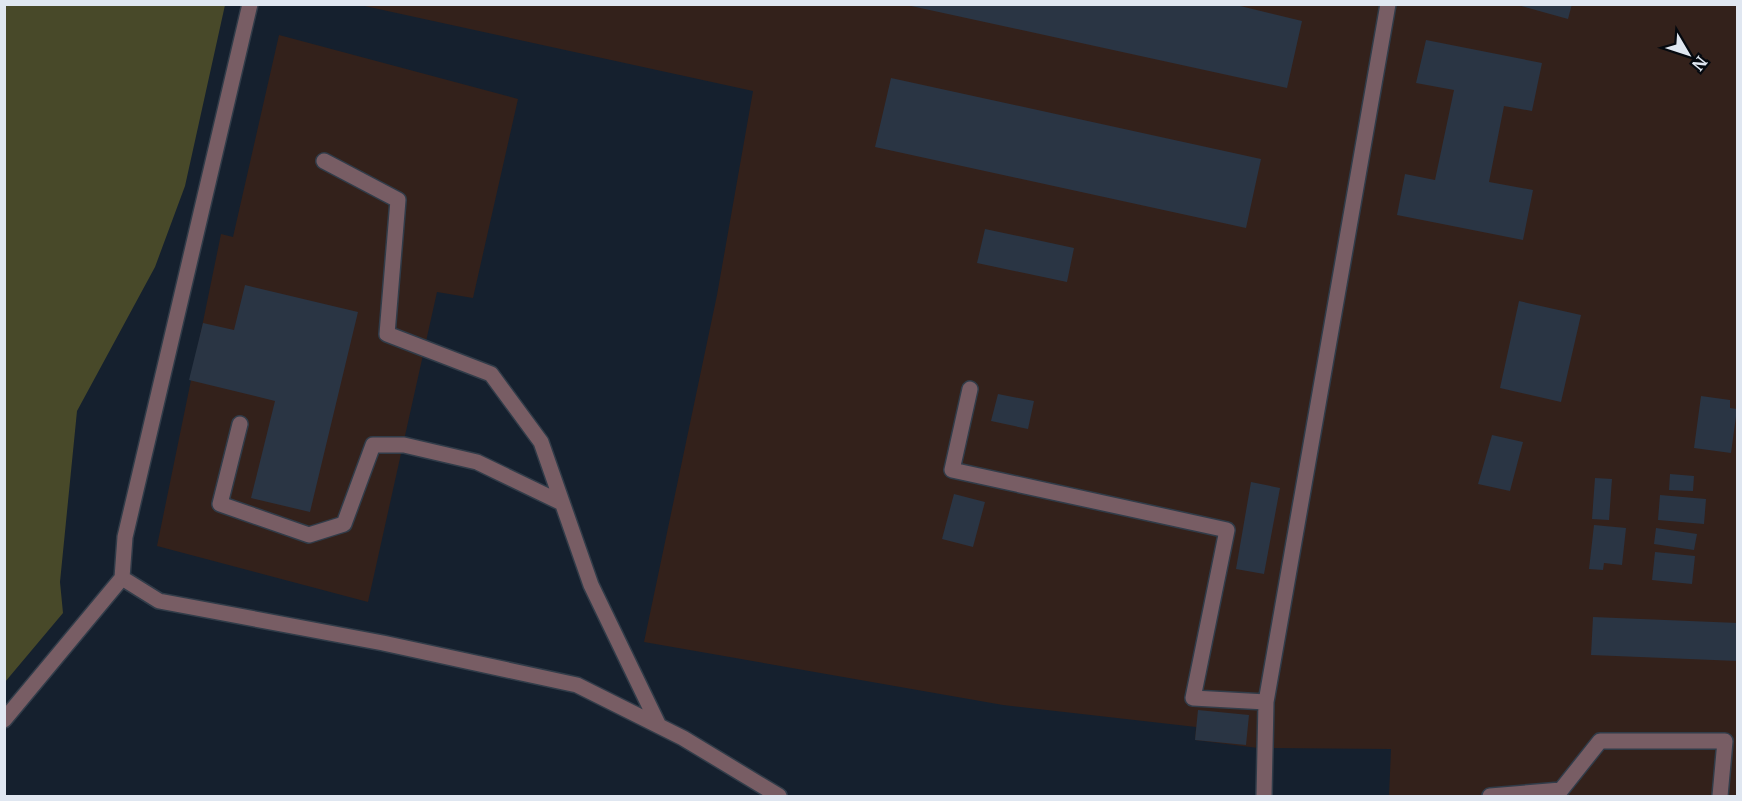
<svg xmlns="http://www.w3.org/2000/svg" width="1742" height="801" font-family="Merriweather,serif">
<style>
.industrial{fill:#33211b}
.green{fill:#484929}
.building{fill:#2a3544}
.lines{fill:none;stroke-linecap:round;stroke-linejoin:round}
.minor-casing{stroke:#313c49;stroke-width:18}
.minor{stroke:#785d64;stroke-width:15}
</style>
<rect width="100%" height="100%" fill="#15202e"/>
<path class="industrial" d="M360 5H1737V796H1389L1391 749 1258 748 1195 740 1196 727 1003 705 644 642 717 295 753 91Z
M279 35 518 99 473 298 437 292 368 602 157 546 221 234 233 237Z"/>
<path class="green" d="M5 4 225 5 185 186 155 267 77 411 60 582 63 613 5 682Z"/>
<path class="building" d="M902 4H1232L1302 21 1287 88Z
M1514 4H1572L1568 19Z
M1426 40 1542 63 1532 111 1504 106 1489 182 1533 190 1523 240 1397 215 1405 174 1435 180 1454 90 1416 83Z
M891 78 1261 159 1246 228 875 147Z
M985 229 1074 248 1067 282 977 263Z
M245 285 358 312 310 512 251 498 275 401 189 380 203 323 234 330Z
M1519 301 1581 315 1561 402 1500 388Z
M998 394 1034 401 1028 429 991 421Z
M1701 396 1730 400V408L1737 409 1731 453 1694 448Z
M1492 435 1523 442 1510 491 1478 484Z
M1670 474 1694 476 1693 491 1669 490Z
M1595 478 1612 479 1609 520 1592 519Z
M1251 482 1280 488 1264 574 1236 569Z
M954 494 985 502 973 547 942 539Z
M1660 495 1706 499 1704 524 1658 520Z
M1594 525 1626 528 1622 565 1604 563 1603 570 1589 569Z
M1656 528 1697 534 1694 550 1654 544Z
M1655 552 1695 556 1692 584 1652 580Z
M1593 617 1738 623V661L1591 655Z
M1198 710 1249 715 1246 745 1195 740Z"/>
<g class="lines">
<g class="minor-casing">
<path id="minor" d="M250 4 125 537 122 578 159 601 383 643 577 685 683 738 779 796
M324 161 398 200 387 334 491 374 541 442 591 585 659 726
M970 389 952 470 1227 530 1193 698 1266 702
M240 424 220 504 309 535 344 524 373 445H404L477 462 562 503
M4 720 122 578
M1264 796 1266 702 1388 4
M1490 796 1561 790 1600 741H1725L1720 796"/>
</g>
<use href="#minor" class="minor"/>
</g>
<rect width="1742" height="801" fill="none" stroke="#e0e7f1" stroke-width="12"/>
<g transform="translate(1688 54) rotate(129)" stroke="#05090f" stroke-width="4.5" paint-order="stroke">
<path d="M0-4.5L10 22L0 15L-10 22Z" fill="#e0e7f1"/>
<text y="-9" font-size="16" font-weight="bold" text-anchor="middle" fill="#e0e7f1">N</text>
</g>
</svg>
